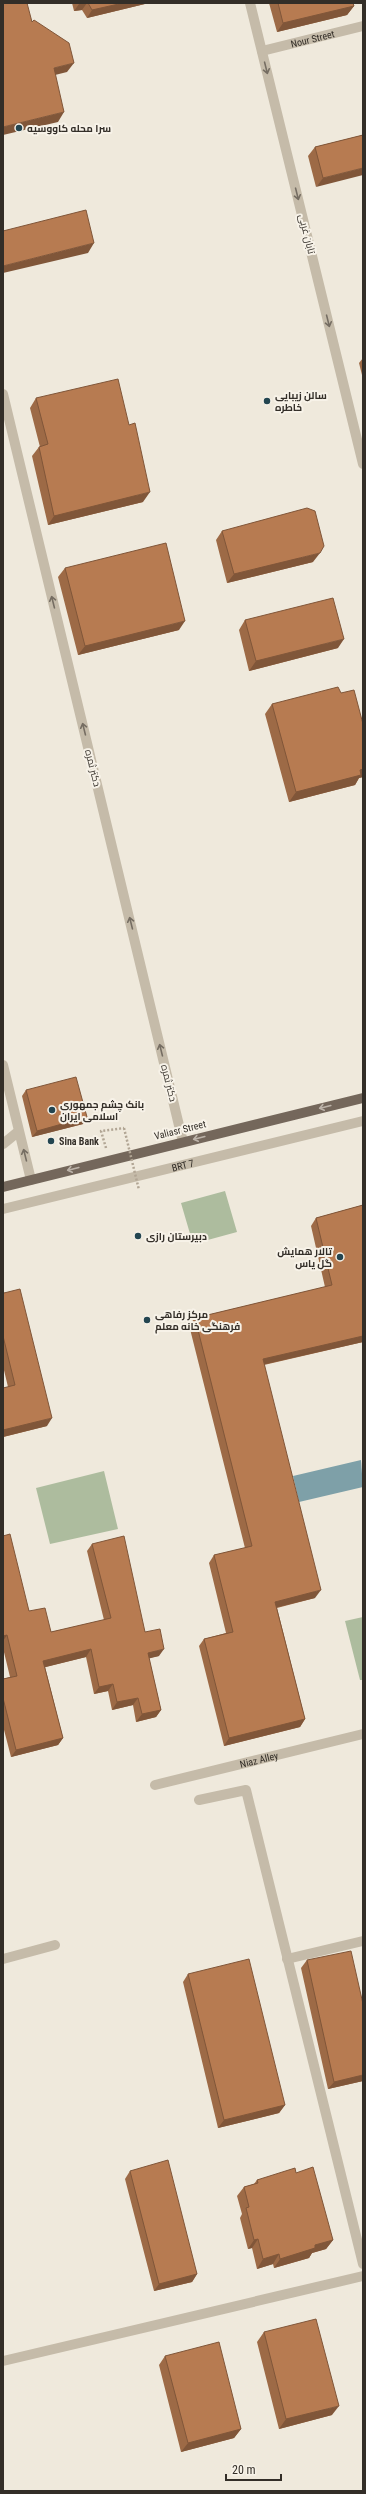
<svg xmlns="http://www.w3.org/2000/svg" width="366" height="2494" font-family="'Roboto Condensed',Cairo,sans-serif">
<style>
.green{fill:#adbc9e}
.water{fill:#7ea0a8}
.lines{fill:none;stroke-linecap:round;stroke-linejoin:round}
.path{stroke:#b1a594;stroke-width:2.5;stroke-dasharray:2 2;stroke-linecap:butt}
.service{stroke:#c5bba9;stroke-width:10}
.minor{stroke:#c5bba9;stroke-width:10}
.tertiary{stroke:#c5bba9;stroke-width:10}
.primary{stroke:#74675b;stroke-width:10}
.path-bridge{stroke:#b1a594;stroke-width:2.5;stroke-dasharray:2 2;stroke-linecap:butt}
.wall{fill:#9d6a46}
.shaded-wall{fill:#805639}
.building{fill:#b77b51;stroke:#805639}
.oneway{stroke:#756d62}
.oneway2{stroke:#bcb3a9}
.poi-dot{fill:#234550;stroke:#f7f2e8;stroke-width:1.5}
.labels{text-anchor:middle;dominant-baseline:central;stroke-width:4;stroke-linejoin:round;paint-order:stroke}
.street-label{font-size:10px;fill:#332e28;stroke:#f7f2e8}
.poi-label{font-size:10px;font-weight:bold;fill:#332e28;stroke:#f7f2e8;text-anchor:start}
</style>
<rect width="100%" height="100%" fill="#efe9dc"/>
<path class="green" d="M225 1191 237 1232 193 1244 181 1203Z
M104 1471 118 1529 50 1544 36 1488Z
M363 1617V1680H360L345 1621Z"/>
<path class="water" d="M361 1460 363 1487 299 1502 293 1476Z"/>
<g class="lines">
<path class="path" d="M106 1148 101 1131 124 1128"/>
<g class="service">
<path id="s1" d="M3 1209 363 1121"/>
<path id="s2" d="M155 1785 363 1734"/>
<path d="M199 1800 246 1790 363 2264"/>
<path d="M3 1959 55 1945"/>
<path d="M287 1959 363 1941"/>
<path d="M3 2361 363 2276"/>
</g>
<g class="minor">
<path d="M250 3 363 464"/>
<path id="s3" d="M262 51 363 26"/>
<path d="M3 394 183 1142"/>
</g>
<path class="tertiary" d="M3 1065 31 1180
M3 1144 19 1131"/>
<path class="primary" d="M3 1187 363 1098"/>
<path class="path-bridge" d="M124 1128 139 1190"/>
</g>
<path class="wall" d="M72 3H149L87 18 82 10 74 11Z
M269 3H353L354 6 347 15 277 32Z
M363 135 316 187 308 156 315 147Z
M363 358V379L359 363Z
M36 398 143 502 48 525 32 456 39 447H40L30 408Z
M222 531 313 562 227 583 216 540Z
M65 568 179 630 78 655 58 577Z
M245 620 338 648 249 671 239 630Z
M341 693 363 724V777L359 778 355 785 289 802 265 714 272 704Z
M26 1090 83 1124 32 1137 22 1096Z
M363 1205V1342L264 1365 315 1598 277 1608 305 1719 300 1727 224 1746 199 1646 204 1639 226 1633 209 1563 214 1555 245 1548 189 1325 195 1318 325 1287 311 1226 316 1218Z
M3 1291 47 1426 3 1437V1388L8 1387 3 1366Z
M3 1536 29 1611 51 1632 104 1620 87 1551 92 1544 159 1656 149 1658 161 1710 156 1717 136 1722 133 1705 112 1710 108 1691 94 1694 86 1657 45 1667 63 1738 58 1745 11 1757 3 1726V1679L10 1677 3 1648Z
M307 1960 363 2081 328 2089 301 1968Z
M188 1974 285 2105 279 2113 218 2128 183 1982Z
M130 2171 197 2274 192 2282 154 2291 125 2179Z
M296 2173 333 2240 326 2249 312 2253 309 2258 274 2268 273 2264 257 2269 252 2248 248 2249 240 2218 242 2214 237 2196 244 2187 254 2184 257 2180Z
M264 2332 332 2415 279 2429 257 2342Z
M165 2356 241 2429 234 2438 181 2452 159 2365Z"/>
<path class="shaded-wall" d="M83 3H87L82 10 74 11 79 4Z
M123 3H149L87 18 92 10Z
M354 6 347 15 277 32 283 23Z
M74 63 67 72 47 77 54 68Z
M64 112 58 122 3 135V127Z
M363 168V175L316 187 323 178Z
M94 243 88 253 3 273V266Z
M150 492 143 502 48 525 54 516Z
M320 553 313 562 227 583 234 574Z
M185 621 179 630 78 655 85 646Z
M344 639 338 648 249 671 256 661Z
M363 769V777L359 778 355 785 289 802 296 792Z
M87 1117 83 1124 32 1137 37 1131Z
M363 1336V1342L257 1366 263 1359Z
M52 1418 47 1426 3 1437V1430Z
M321 1590 315 1598 270 1609 275 1602Z
M7 1635 3 1641V1636Z
M91 1649 86 1657 38 1669 43 1661Z
M164 1649 159 1656 143 1660 148 1653Z
M113 1684 108 1691 94 1694 99 1687Z
M138 1698 133 1705 112 1710 117 1702Z
M161 1710 156 1717 136 1722 142 1714Z
M305 1719 300 1727 224 1746 229 1738Z
M63 1738 58 1745 11 1757 16 1750Z
M363 2075V2081L328 2089 334 2082Z
M285 2105 279 2113 218 2128 224 2120Z
M258 2239 252 2248 248 2249 254 2240Z
M333 2240 326 2249 312 2253 309 2258 274 2268 280 2259 315 2245Z
M279 2254 273 2264 257 2269 263 2259Z
M197 2274 192 2282 154 2291 159 2284Z
M339 2406 332 2415 279 2429 286 2419Z
M241 2429 234 2438 181 2452 188 2443Z"/>
<path class="building" d="M3 3H27L32 22 34 20 69 43 74 63 54 68 64 112 3 127Z
M88 3H123L92 10Z
M278 3H353L354 6 283 23Z
M363 135V168L323 178 315 147Z
M86 210 94 243 3 266V231Z
M118 379 129 425 135 423 150 492 54 516 39 447 48 444 36 398Z
M307 508 315 511 324 546 320 553 234 574 222 531Z
M166 543 185 621 85 646 65 568Z
M333 598 344 639 256 661 245 620Z
M338 687 341 693 354 690 363 724V769L360 770 361 775 296 792 272 704Z
M76 1077 87 1117 37 1131 26 1090Z
M363 1205V1336L263 1359 321 1590 275 1602 305 1719 229 1738 204 1639 233 1632 214 1555 252 1546 195 1318 332 1285 316 1218Z
M20 1289 52 1418 3 1430V1388L15 1385 3 1336V1291L4 1293Z
M10 1534 29 1611 45 1608 51 1632 111 1618 92 1544 124 1536 145 1632 160 1629 164 1649 148 1653 161 1710 142 1714 138 1698 117 1702 113 1684 99 1687 91 1649 43 1661 63 1738 16 1750 3 1698V1679L17 1676 7 1635 3 1636V1536Z
M351 1951 363 2004V2075L334 2082 307 1960Z
M249 1959 285 2105 224 2120 188 1974Z
M168 2160 197 2274 159 2284 130 2171Z
M313 2167 333 2240 315 2245V2248L280 2259 279 2254 263 2259 258 2239 254 2240 246 2208 249 2207 244 2187 258 2183 257 2180 295 2168 296 2173Z
M316 2319 339 2406 286 2419 264 2332Z
M219 2342 241 2429 188 2443 165 2356Z"/>
<defs><path id="oneway-shaft" d="M-6 0H5M1.5-3L5.5 0L1.5 3" fill="none" stroke-width="1.6" stroke-linecap="round" stroke-linejoin="round"/></defs>
<g class="oneway">
<use href="#oneway-shaft" transform="translate(266 68) rotate(76)"/>
<use href="#oneway-shaft" transform="translate(297 194) rotate(76)"/>
<use href="#oneway-shaft" transform="translate(328 321) rotate(76)"/>
<use href="#oneway-shaft" transform="translate(53 602) rotate(-104)"/>
<use href="#oneway-shaft" transform="translate(84 729) rotate(-104)"/>
<use href="#oneway-shaft" transform="translate(131 923) rotate(-104)"/>
<use href="#oneway-shaft" transform="translate(161 1050) rotate(-104)"/>
<use href="#oneway-shaft" transform="translate(25 1155) rotate(-104)"/>
</g>
<g class="oneway2">
<use href="#oneway-shaft" transform="translate(325 1107) rotate(166)"/>
<use href="#oneway-shaft" transform="translate(199 1138) rotate(166)"/>
<use href="#oneway-shaft" transform="translate(73 1169) rotate(166)"/>
</g>
<g class="poi-dot">
<circle cx="19" cy="128" r="4"/>
<circle cx="267" cy="401" r="4"/>
<circle cx="52" cy="1110" r="4"/>
<circle cx="51" cy="1141" r="4"/>
<circle cx="138" cy="1236" r="4"/>
<circle cx="340" cy="1257" r="4"/>
<circle cx="147" cy="1320" r="4"/>
</g>
<g class="labels">
<g class="street-label">
<text stroke="none"><textPath href="#s3" startOffset="52">Nour Street</textPath></text>
<text transform="translate(307 234) rotate(76)">تابان غربی</text>
<text transform="translate(93 768) rotate(76)">دکتر ثمره</text>
<text transform="translate(169 1083) rotate(76)">دکتر ثمره</text>
<text transform="translate(180 1130) rotate(-14)">Valiasr Street</text>
<text stroke="none"><textPath href="#s1" startOffset="185">BRT 7</textPath></text>
<text stroke="none"><textPath href="#s2" startOffset="107">Niaz Alley</textPath></text>
</g>
<g class="poi-label">
<text x="27" y="128">سرا محله کاووسیه</text>
<text x="275" y="395">سالن زیبایی<tspan x="275" dy="12">خاطره</tspan></text>
<text x="60" y="1104">بانک چشم جمهوری<tspan x="60" dy="12">اسلامی ایران</tspan></text>
<text x="59" y="1141">Sina Bank</text>
<text x="146" y="1236">دبیرستان رازی</text>
<text x="332" y="1251" text-anchor="end">تالار همایش<tspan x="332" dy="12">گل یاس</tspan></text>
<text x="155" y="1314">مرکز رفاهی<tspan x="155" dy="12">فرهنگی خانه معلم</tspan></text>
</g>
</g>
<rect width="366" height="2494" fill="none" stroke="#332e28" stroke-width="8"/>
<path d="M226 2474v6h55v-6" fill="none" stroke="#332e28" stroke-width="2"/>
<text x="232" y="2474" font-size="12" fill="#332e28" stroke="#f7f2e8" stroke-width="3" paint-order="stroke">20 m</text>
</svg>
